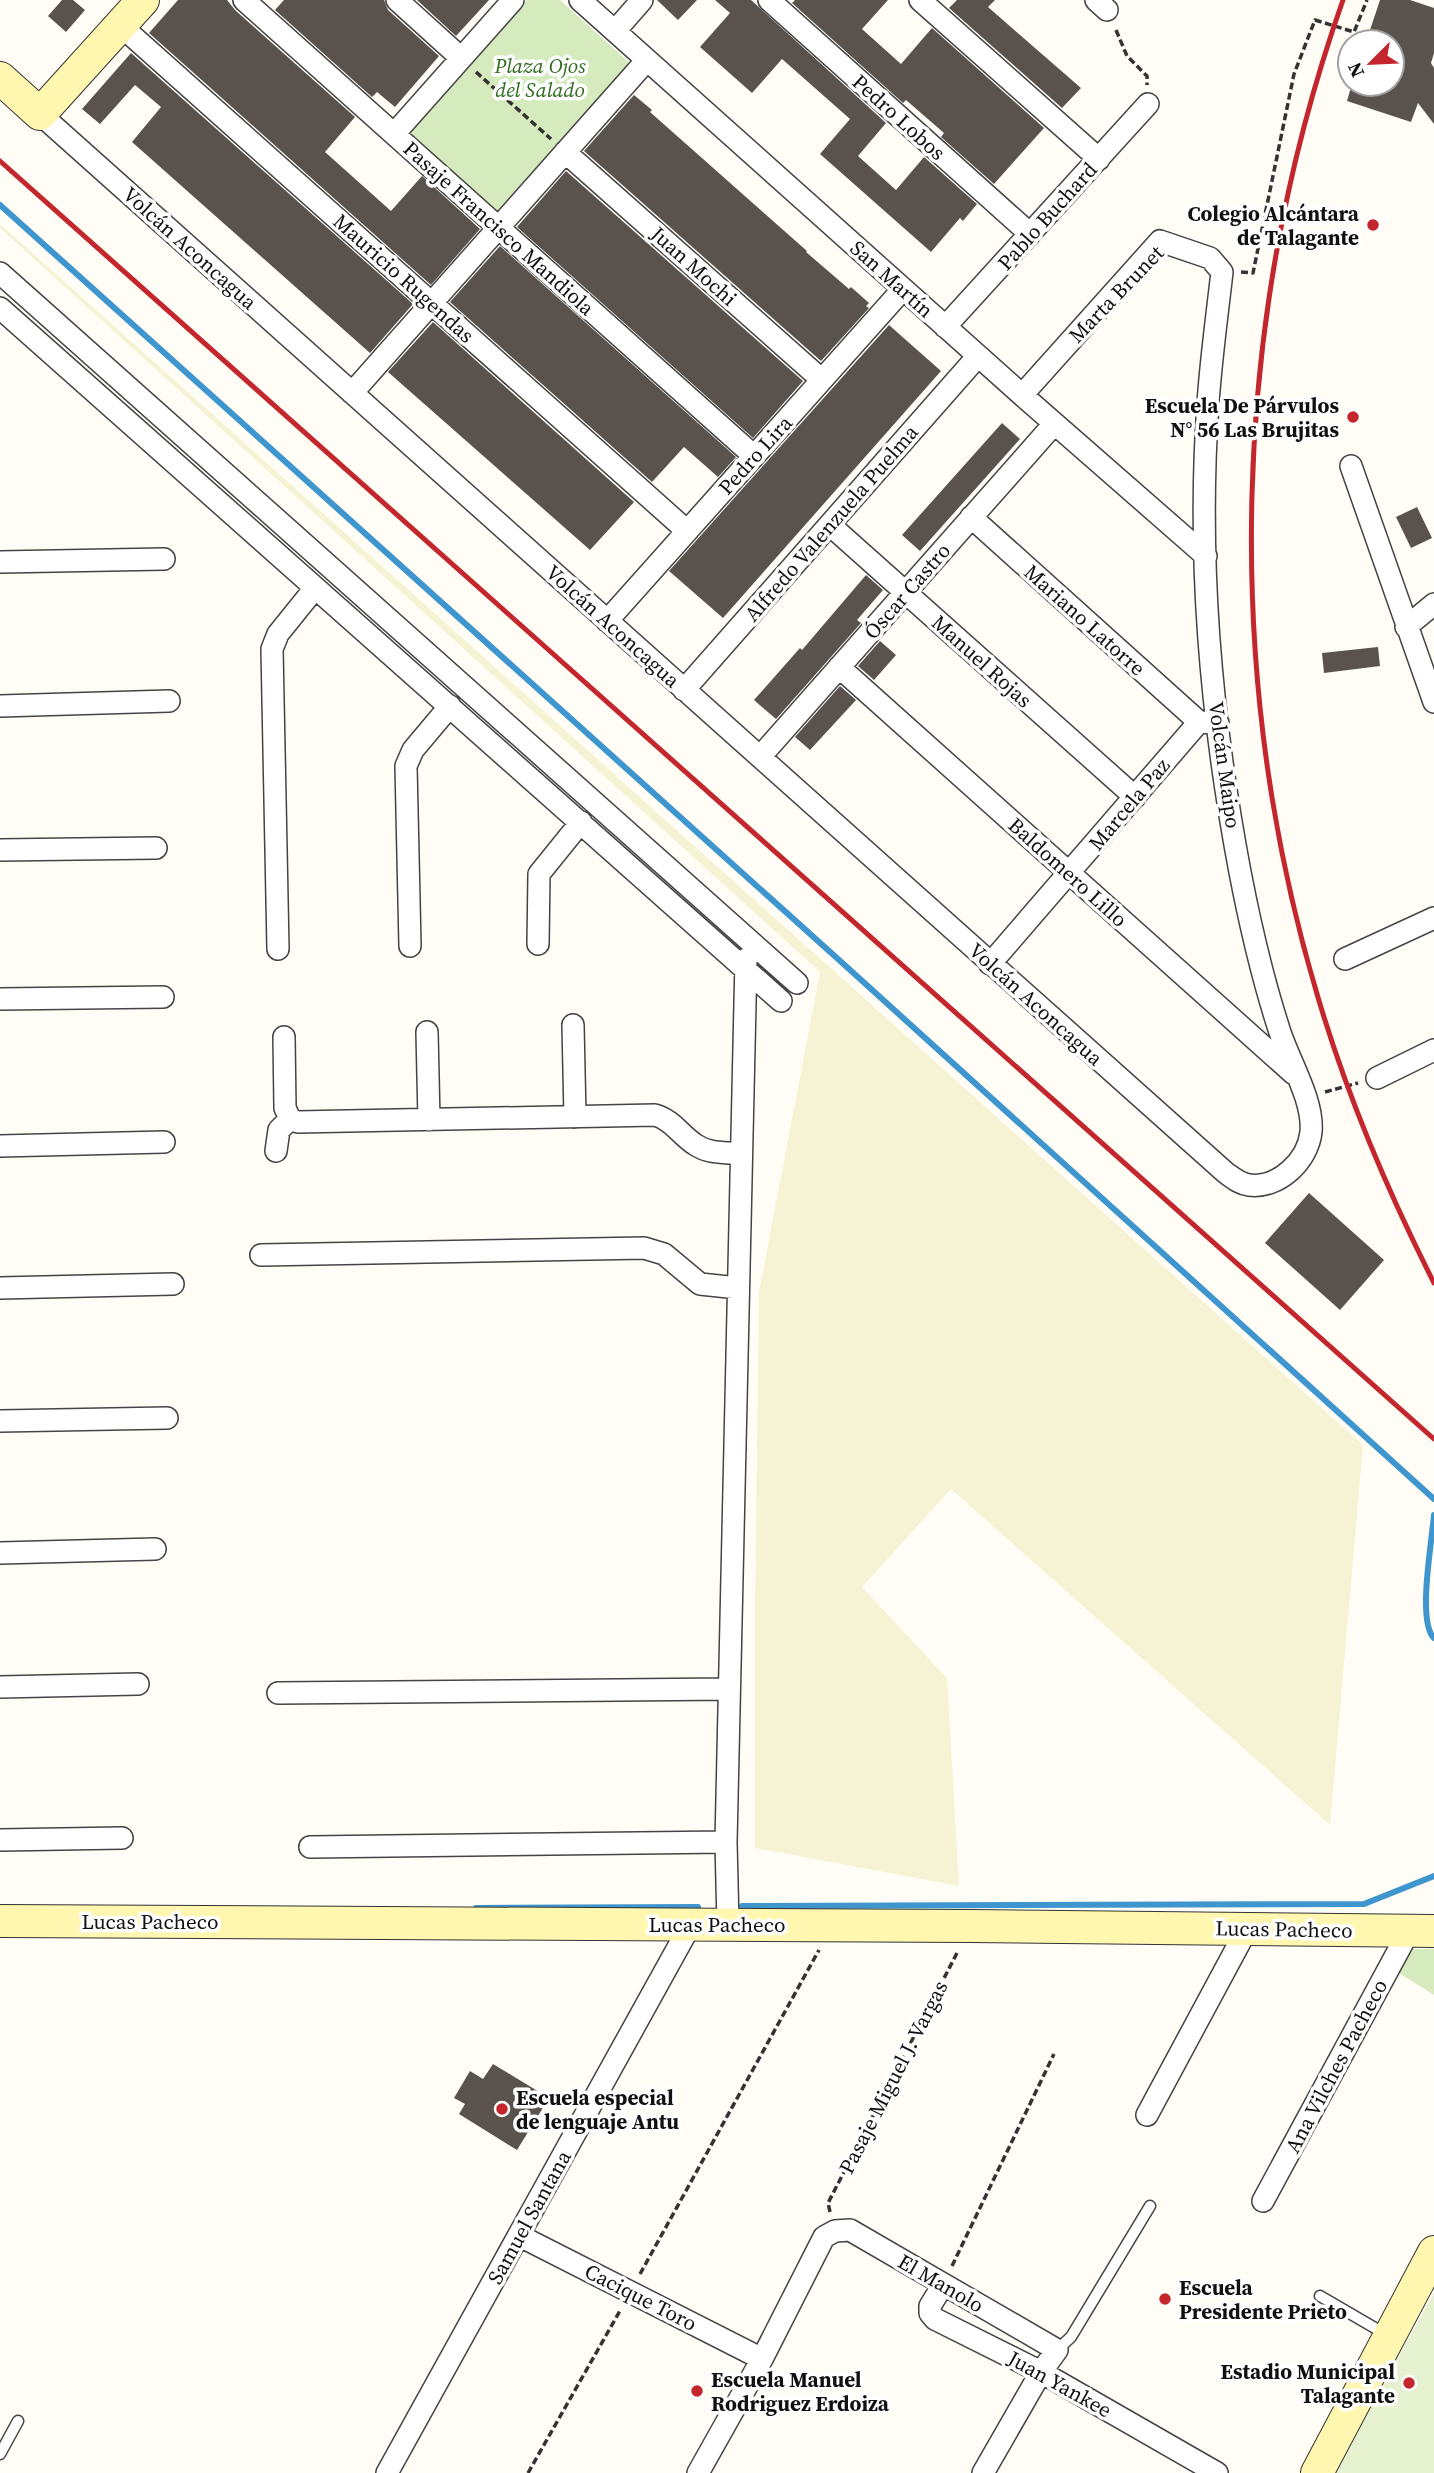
<svg xmlns="http://www.w3.org/2000/svg" width="1434" height="2473" font-family="'Source Serif 4',serif">
<style>
.farmland{fill:#f6f3d4}
.green{fill:#d5ebbd}
.pitch{fill:#e6f2cf}
.lines{fill:none;stroke-linecap:round;stroke-linejoin:round}
.stream{stroke:#3f96cf;stroke-width:6}
.building{fill:#5a524d}
.lane-casing{stroke:#444;stroke-width:13}
.street-casing{stroke:#444;stroke-width:24}
.secondary-casing{stroke:#333;stroke-width:34}
.path{stroke:#333;stroke-width:3.5;stroke-dasharray:7 3.5;stroke-linecap:butt}
.lane{stroke:#fff;stroke-width:10}
.street{stroke:#fff;stroke-width:21}
.secondary{stroke:#fff6b0;stroke-width:32}
.rail{stroke:#c4262e;stroke-width:5}
.poi-dot{fill:#c4262e;stroke:#fff;stroke-width:2.5}
.labels{text-anchor:middle;dominant-baseline:central;stroke-width:7;stroke-linejoin:round;paint-order:stroke}
.park-label{font-size:21px;font-style:italic;fill:#2f6b1f;stroke:#fff}
.street-label{font-size:21px;fill:#111;stroke:#fff}
.poi-label{font-size:21px;font-weight:bold;fill:#111;stroke:#fff;text-anchor:end}
</style>
<rect width="100%" height="100%" fill="#fffdf5"/>
<path class="farmland" d="M0 224 1363 1445 1330 1825 951 1489 862 1587 947 1678 959 1886 755 1848V1609L759 1292 820 972 0 228Z"/>
<path class="green" d="M527 0H560L632 65 497 216 407 134Z
M1408 1949H1434V1995L1399 1973Z"/>
<path class="pitch" d="M1434 2293V2473H1334Z"/>
<g class="lines">
<path class="stream" d="M0 205 838 959 1434 1499
M1434 1515C1432 1541 1417 1622 1434 1638
M742 1906 1364 1904 1434 1876
M476 1908 698 1907"/>
</g>
<path class="building" d="M62 0H73L85 10 66 32 48 16Z
M178 0H227L235 10 355 117 325 152 391 211 422 176 480 229 431 285 149 33Z
M284 0H384L388 10 439 56 395 107 377 92 372 97 275 10Z
M417 0H489L456 36Z
M657 0H697L678 20Z
M715 0H751L886 123 858 156 896 190 924 157 977 204 963 221 960 218 931 252 820 154 850 119 782 59 752 93 700 47 730 13Z
M795 0H888L862 29 901 64 932 28 1044 128 994 184 941 137 944 133 906 100 903 103 792 3Z
M957 0H995L988 7 1081 88 1062 108 949 8Z
M1380 0H1410L1434 8V53L1431 63 1434 68V124L1418 103 1411 122 1347 101 1352 84H1392V42H1366Z
M131 53 413 304 370 353 132 142 161 107 135 85 100 124 82 109Z
M634 95 652 110 650 112 807 251 806 252 849 289 851 287 869 303 866 306 869 308 821 361 584 151Z
M566 171 803 381 753 438 517 227Z
M500 246 736 457 718 477 684 447 652 482 450 302Z
M433 322 634 502 590 550 388 372Z
M889 325 941 371 723 618 669 571Z
M1002 423 1020 439 920 551 902 535Z
M1417 507 1432 538 1411 548 1396 517Z
M866 575 883 590 857 620 861 623 776 719 754 700 800 648 802 650Z
M880 641 896 655 874 680 858 666Z
M1378 647 1380 666 1324 673 1322 653Z
M840 686 856 700 810 750 795 737Z
M1309 1193 1384 1260 1340 1310 1265 1243Z
M493 2064 549 2098 517 2150 459 2114 465 2104 454 2098 470 2071 483 2079Z"/>
<g class="lines">
<g class="lane-casing">
<path id="lane" d="M1320 2296 1387 2335
M1057 2350 1071 2337 1150 2206
M0 2454 18 2421"/>
</g>
<g class="street-casing">
<path id="street" d="M244 0 754 456
M397 0 461 58
M580 0 1022 395 1206 556
M769 0 1030 234
M920 0 1099 159
M1096 0 1107 10
M120 25 687 531
M615 31 642 0
M40 114 1226 1173C1233 1178 1240 1184 1249 1185 1279 1189 1308 1160 1311 1132 1314 1099 1287 1058 1278 1026 1262 976 1250 924 1240 872 1211 719 1197 559 1208 403 1211 359 1217 316 1222 272L1210 258 1160 241 1022 395
M394 134 513 0
M565 152 822 380
M0 273 797 983
M0 308 781 1001
M945 327 1148 104
M352 393 647 60
M1351 466 1434 702
M971 517 1199 722
M830 525 1135 797
M0 562 164 559
M607 621 903 289
M1406 627 1434 604
M839 667 1294 1074
M684 690 978 356
M0 706 169 701
M760 757 1054 424
M0 850 156 848
M538 944 539 874 581 822
M410 946 406 766 413 750 450 706
M278 949 272 649 278 634 315 588
M1345 959 1434 918
M990 964 1199 722 1218 723
M0 999 163 997
M573 1025 575 1117
M427 1032 429 1120
M284 1037 285 1108 290 1119 298 1122 655 1115C673 1120 681 1136 696 1145 709 1154 726 1152 741 1154
M1377 1078 1434 1050
M0 1146 164 1142
M276 1151 279 1130 290 1119
M261 1255 644 1248 664 1254 700 1284 738 1288
M0 1288 173 1284
M0 1421 167 1418
M0 1553 155 1549
M0 1687 138 1684
M278 1693 729 1689
M0 1840 122 1838
M310 1847 726 1842
M728 1924 726 1842 746 959
M1147 2115 1247 1929
M1263 2201 1409 1931
M520 2236 762 2359
M943 2285 930 2306V2313L935 2319 1041 2372 1217 2473
M387 2473 691 1924
M698 2473 762 2359 824 2237 835 2231 850 2230 1057 2350 1041 2372 983 2473"/>
</g>
<g class="secondary-casing">
<path id="secondary" d="M0 78 40 114 143 0
M0 1921 971 1926 1434 1931
M1317 2473 1434 2252"/>
</g>
<path class="path" d="M1116 30 1127 56 1147 76V85
M476 72 551 139
M1241 272 1253 273 1294 74 1315 20 1354 32 1367 0
M1325 1092 1358 1083
M830 2212 828 2203 957 1953
M952 2266 1054 2054
M640 2274 819 1950
M528 2473 621 2309"/>
<use href="#lane" class="lane"/>
<use href="#street" class="street"/>
<use href="#secondary" class="secondary"/>
<path class="rail" d="M1343 0C1231 317 1221 671 1317 994 1346 1093 1387 1190 1434 1283
M0 161 1434 1439"/>
</g>
<g class="poi-dot">
<circle cx="1373" cy="225" r="7"/>
<circle cx="1353" cy="417" r="7"/>
<circle cx="502" cy="2109" r="7"/>
<circle cx="1165" cy="2299" r="7"/>
<circle cx="1409" cy="2383" r="7"/>
<circle cx="697" cy="2391" r="7"/>
</g>
<g class="labels">
<g class="park-label">
<text x="540" y="65">Plaza Ojos<tspan x="540" dy="24">del Salado</tspan></text>
</g>
<g class="street-label">
<text transform="translate(899 117) rotate(42)">Pedro Lobos</text>
<text transform="translate(1047 216) rotate(-48)">Pablo Buchard</text>
<text transform="translate(499 228) rotate(42)">Pasaje Francisco Mandiola</text>
<text transform="translate(190 248) rotate(42)">Volcán Aconcagua</text>
<text transform="translate(694 266) rotate(42)">Juan Mochi</text>
<text transform="translate(404 278) rotate(42)">Mauricio Rugendas</text>
<text transform="translate(892 279) rotate(42)">San Martín</text>
<text transform="translate(1116 294) rotate(-46)">Marta Brunet</text>
<text transform="translate(755 455) rotate(-48)">Pedro Lira</text>
<text transform="translate(831 523) rotate(-49)">Alfredo Valenzuela Puelma</text>
<text transform="translate(907 591) rotate(-49)">Óscar Castro</text>
<text transform="translate(1085 620) rotate(42)">Mariano Latorre</text>
<text transform="translate(613 626) rotate(42)">Volcán Aconcagua</text>
<text transform="translate(982 661) rotate(42)">Manuel Rojas</text>
<text transform="translate(1225 765) rotate(82)">Volcán Maipo</text>
<text transform="translate(1129 804) rotate(-50)">Marcela Paz</text>
<text transform="translate(1068 872) rotate(42)">Baldomero Lillo</text>
<text transform="translate(1036 1004) rotate(42)">Volcán Aconcagua</text>
<text x="150" y="1921">Lucas Pacheco</text>
<text x="717" y="1924">Lucas Pacheco</text>
<text transform="translate(1284 1929) rotate(1)">Lucas Pacheco</text>
<text transform="translate(1336 2066) rotate(-62)">Ana Vilches Pacheco</text>
<text transform="translate(893 2077) rotate(-63)">Pasaje Miguel J. Vargas</text>
<text transform="translate(529 2217) rotate(-61)">Samuel Santana</text>
<text transform="translate(941 2283) rotate(30)">El Manolo</text>
<text transform="translate(641 2297) rotate(27)">Cacique Toro</text>
<text transform="translate(1060 2384) rotate(29)">Juan Yankee</text>
</g>
<g class="poi-label">
<text x="1359" y="213">Colegio Alcántara<tspan x="1359" dy="24">de Talagante</tspan></text>
<text x="1339" y="405">Escuela De Párvulos<tspan x="1339" dy="24">N° 56 Las Brujitas</tspan></text>
<text x="516" y="2097" text-anchor="start">Escuela especial<tspan x="516" dy="24">de lenguaje Antu</tspan></text>
<text x="1179" y="2287" text-anchor="start">Escuela<tspan x="1179" dy="24">Presidente Prieto</tspan></text>
<text x="1395" y="2371">Estadio Municipal<tspan x="1395" dy="24">Talagante</tspan></text>
<text x="711" y="2379" text-anchor="start">Escuela Manuel<tspan x="711" dy="24">Rodriguez Erdoiza</tspan></text>
</g>
</g>
<g transform="translate(1371 63) rotate(246)"><circle r="33" fill="#ffffff" stroke="#a0a0a0" stroke-width="2"/>
<path d="M0-5L12 26L0 18L-12 26Z" fill="#c4262e"/>
<text y="-10" font-size="19" font-weight="bold" text-anchor="middle" fill="#111111">N</text>
</g>
</svg>
